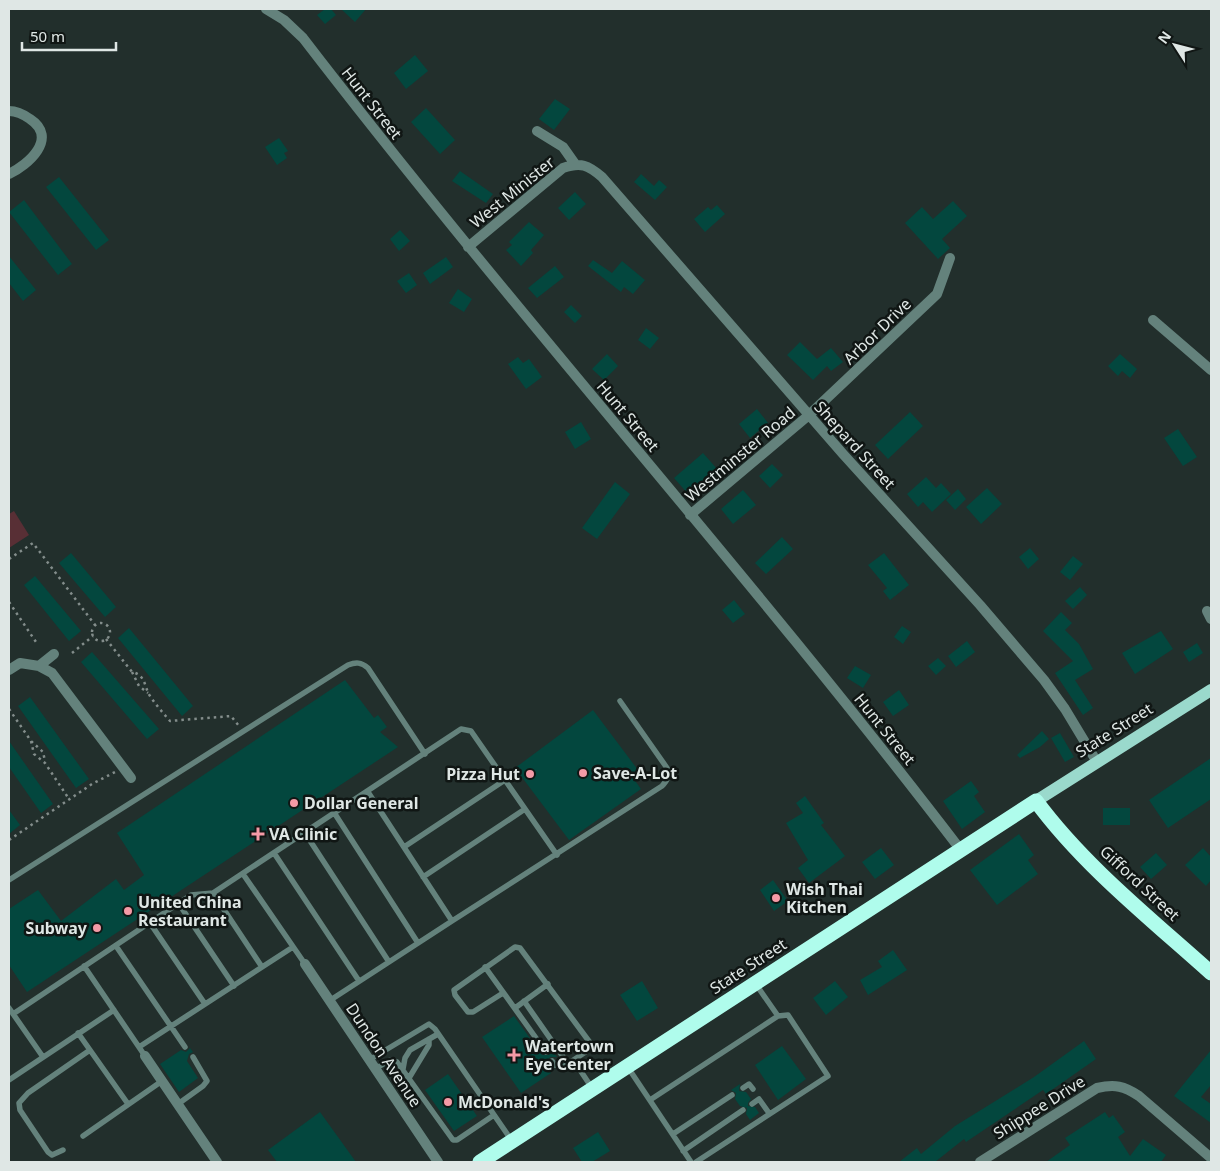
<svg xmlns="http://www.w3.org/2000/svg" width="1220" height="1171" font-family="'Noto Sans',sans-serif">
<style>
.park{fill:#582f35}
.building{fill:#03473e}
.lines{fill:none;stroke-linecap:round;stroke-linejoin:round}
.path{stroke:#838d8b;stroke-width:2.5;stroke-dasharray:2.5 4;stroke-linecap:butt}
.lane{stroke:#64827c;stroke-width:5.5}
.street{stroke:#64827c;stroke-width:10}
.primary{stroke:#9ad9cc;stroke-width:12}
.highway{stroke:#affcec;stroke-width:15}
.poi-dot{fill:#f49aa6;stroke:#101614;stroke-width:2}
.labels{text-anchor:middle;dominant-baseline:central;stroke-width:5;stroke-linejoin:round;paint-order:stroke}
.street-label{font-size:16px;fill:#dfe7e5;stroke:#101614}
.poi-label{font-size:16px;font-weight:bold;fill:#dfe7e5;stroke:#101614;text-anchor:start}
</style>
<rect width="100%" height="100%" fill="#222f2c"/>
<path class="park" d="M14 511 29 535 9 548V514Z"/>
<path class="building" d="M325 9H331L336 15 325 24 317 15Z
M341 9H366L355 22Z
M415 55 428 71 406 89 394 73Z
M555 99 570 109 554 130 539 119Z
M426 108 455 140 440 154 411 122Z
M279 138 288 151 284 153 287 158 277 165 265 147Z
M460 171 493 194 486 203 452 181Z
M641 174 654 186 659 180 667 187 655 200 634 182Z
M59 177 109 240 96 250 46 187Z
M575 192 586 204 569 220 558 208Z
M24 200 72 264 58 275 9 212Z
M953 201 967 216 942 239 950 248 938 259 905 223 922 207 933 219Z
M717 205 725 214 705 232 694 219 708 207 711 210Z
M529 222 544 235 531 250 533 253 521 266 506 250 512 245 509 242Z
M400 230 410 241 399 251 390 239Z
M9 256 36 290 23 301 9 283Z
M446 257 453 267 430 284 423 273Z
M593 260 612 273 622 261 645 280 633 294 624 287 621 292 588 266Z
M555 266 564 277 537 298 528 288Z
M409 273 417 285 406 293 397 281Z
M458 289 472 299 464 312 449 303Z
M571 305 582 316 575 323 564 312Z
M646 328 659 338 650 349 638 340Z
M800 342 817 359 831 348 843 362 831 371 827 366 813 380 787 355Z
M607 354 618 366 604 380 592 369Z
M1120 354 1137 369 1130 378 1122 371 1118 376 1108 366Z
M518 357 523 363 529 359 542 377 526 389 508 364Z
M757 409 768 423 750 438 739 424Z
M910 412 923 426 888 459 875 445Z
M581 422 591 439 575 449 565 432Z
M1178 429 1197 457 1183 466 1164 438Z
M703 453 718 470 689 495 674 478Z
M772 464 783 475 770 488 759 476Z
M926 477 936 488 941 483 951 494 932 512 923 502 918 507 907 494Z
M615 482 630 494 597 539 582 528Z
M987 488 1002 504 981 524 966 507Z
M958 489 966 499 955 510 946 500Z
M743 490 756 505 733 524 721 509Z
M782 537 793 549 766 574 755 563Z
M1030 548 1039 559 1028 569 1019 557Z
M71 553 116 607 105 617 59 563Z
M884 553 909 585 890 600 883 591 887 588 868 565Z
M1073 556 1083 564 1070 580 1060 572Z
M35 576 81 631 69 641 24 585Z
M1080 587 1087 595 1073 609 1065 601Z
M734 600 745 614 733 623 722 610Z
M1061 612 1072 623 1065 630 1079 644 1093 669 1075 680 1093 708 1083 715 1055 673 1073 661 1043 631Z
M902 626 911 632 903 644 894 637Z
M129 628 193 706 182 716 118 638Z
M1161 631 1173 649 1135 674 1122 653Z
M967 641 975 652 956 667 948 656Z
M1197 643 1203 653 1189 662 1183 652Z
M92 652 159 729 147 739 81 662Z
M938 658 946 666 936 675 928 666Z
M855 666 871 675 863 688 847 678Z
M345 680 374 718 378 715 387 727 380 732 398 747 27 992 9 965V909L38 890 61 921 116 879 124 890 144 875 117 833Z
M899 690 909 705 893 716 883 702Z
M30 697 89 779 76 788 18 706Z
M593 710 638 770 631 775 641 789 569 840 515 768Z
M1042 731 1049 739 1040 747 1020 758 1017 755Z
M1060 733 1074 757 1065 762 1051 738Z
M9 741 53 804 41 813 9 767Z
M1211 758V799L1168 828 1149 800Z
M971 781 979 792 974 796 985 812 962 829 943 801Z
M805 796 824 823 821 825 845 856 809 883 798 868 808 860 786 823 803 813 796 803Z
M1103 808H1130V825H1103Z
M9 810 20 825 9 834Z
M1019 834 1034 855 1028 860 1038 874 997 905 970 870Z
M881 848 894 865 875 879 862 862Z
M1203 848 1211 857V880L1206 886 1185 865Z
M1156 853 1167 865 1151 879 1140 867Z
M773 880 788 901 774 911 760 890Z
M893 950 907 970 868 995 860 980 882 967 878 961Z
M642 981 658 1008 637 1021 620 995Z
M835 981 848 997 826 1015 813 998Z
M514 1016 542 1055H549L550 1048 557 1057H550L545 1065 551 1073 521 1093 482 1037Z
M1084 1041 1096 1059 1046 1094 1043 1090 966 1142 964 1139 935 1162H899L917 1148 921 1154 955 1126 1034 1077Z
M782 1046 806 1079 778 1100 755 1065Z
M190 1048 193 1052 189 1054 187 1061 198 1078 179 1092 160 1064 181 1050 186 1052Z
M1211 1050V1085L1201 1097 1211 1104V1123L1174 1096Z
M448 1074 477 1116 454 1131 425 1090Z
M740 1084 739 1091 746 1092 751 1099 748 1103V1106L755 1107 759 1113 750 1120 746 1114 747 1108 740 1106 735 1099 736 1093 731 1090Z
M320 1112 356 1162H277L268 1150Z
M1105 1112 1109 1118 1113 1115 1125 1132 1118 1137 1130 1156 1143 1139 1166 1155 1161 1162H1046L1070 1145 1065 1138Z
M598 1132 610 1151 592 1162H582L573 1148Z"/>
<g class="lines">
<path class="path" d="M9 559 33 543 95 625
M9 602 36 642
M92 632a9 9 0 1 1 18 0a9 9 0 1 1-18 0Z
M106 639 132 672C146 675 144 687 150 696 156 705 163 713 170 721L231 716 239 726
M72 653 93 636
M132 672 139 686 148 693
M9 709 31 741 43 752 45 761
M31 741 34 754 45 763 69 799
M9 840 92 784 115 772"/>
<path class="lane" d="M335 814 418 943
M305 833 389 962
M404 847 505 780
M274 853 359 981
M243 874 305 964
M423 877 525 809
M9 880 348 665C356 662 361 662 368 668L425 754
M213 893 262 967
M179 904 234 986
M452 921 662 786C668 780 669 776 667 768L620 701
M150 923 205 1004
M116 946 185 1047
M84 966 145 1056
M485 967 546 1052
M755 983 778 1016
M503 993 473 1012H468L455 995 454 990 515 947 520 948 591 1044 587 1051 563 1067 555 1065 552 1061
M329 1001 452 921 368 792
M524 1001 568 1064
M9 1008 43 1057
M515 1008 548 984
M13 1014 191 895 213 893 461 729 471 731 557 855
M78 1033 128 1104
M139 1047 293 947
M369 1060 429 1024 435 1029 512 1141
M574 1061 592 1088
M627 1066 691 1162
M375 1069 390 1060 397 1062 453 1140H457L494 1115
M403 1069 405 1058 410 1050 438 1034
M409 1078 429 1045V1039
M9 1080 114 1010
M743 1088 749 1084 753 1089
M650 1100 778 1016 788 1015 828 1076 696 1162
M178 1104 203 1086 207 1081 193 1057
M752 1104 759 1099 769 1113
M673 1134 732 1095
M83 1136 162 1081
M63 1150 52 1155 48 1152 20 1110 19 1103 28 1093 90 1050
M683 1151 743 1110"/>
<path class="street" d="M266 9 284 20 303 38C515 314 749 573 960 849
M9 111C17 111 23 114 30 119 59 138 28 165 9 174
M537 131 563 147 575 164
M468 247 563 168C581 162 588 165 602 177L843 454 980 605 1044 680 1065 709 1097 762
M1153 320 1211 370
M690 515 809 415 937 294 950 258
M1207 611 1211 619
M39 666 52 673 131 778
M9 670 20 663 39 666 54 654
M305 964 438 1162
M145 1056 217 1162
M980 1162 1097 1088C1115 1084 1124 1086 1139 1096L1211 1158"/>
<path class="primary" d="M1036 801 1211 690"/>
<path class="highway" d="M480 1162 1036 801C1084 866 1151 919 1211 973"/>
</g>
<g class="poi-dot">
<circle cx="583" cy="773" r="5"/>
<circle cx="530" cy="774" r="5"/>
<circle cx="294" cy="803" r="5"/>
<path d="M255.5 826.5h5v5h5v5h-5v5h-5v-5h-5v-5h5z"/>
<circle cx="776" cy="898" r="5"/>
<circle cx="128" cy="911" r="5"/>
<circle cx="97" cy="928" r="5"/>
<path d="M511.5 1047.5h5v5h5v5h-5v5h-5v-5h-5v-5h5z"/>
<circle cx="448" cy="1102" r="5"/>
</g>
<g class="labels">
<g class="street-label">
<text transform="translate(372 103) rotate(52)">Hunt Street</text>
<text transform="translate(512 192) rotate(-39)">West Minister</text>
<text transform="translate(877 331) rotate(-44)">Arbor Drive</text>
<text transform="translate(628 416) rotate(50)">Hunt Street</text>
<text transform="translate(855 445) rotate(48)">Shepard Street</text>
<text transform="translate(740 454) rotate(-40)">Westminster Road</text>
<text transform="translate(885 729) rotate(51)">Hunt Street</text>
<text transform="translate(1114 730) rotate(-32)">State Street</text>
<text transform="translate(1140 883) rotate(43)">Gifford Street</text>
<text transform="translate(748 966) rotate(-33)">State Street</text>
<text transform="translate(384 1055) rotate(56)">Dundon Avenue</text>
<text transform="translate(1039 1107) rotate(-32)">Shippee Drive</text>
</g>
<g class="poi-label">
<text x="593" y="773">Save-A-Lot</text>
<text x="520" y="774" text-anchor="end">Pizza Hut</text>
<text x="304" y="803">Dollar General</text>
<text x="269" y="834">VA Clinic</text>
<text x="786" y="889">Wish Thai<tspan x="786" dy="18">Kitchen</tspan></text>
<text x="138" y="902">United China<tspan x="138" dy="18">Restaurant</tspan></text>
<text x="87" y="928" text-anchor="end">Subway</text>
<text x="525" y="1046">Watertown<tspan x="525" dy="18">Eye Center</tspan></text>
<text x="458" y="1102">McDonald's</text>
</g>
</g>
<rect width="1220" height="1171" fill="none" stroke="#dfe7e5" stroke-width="20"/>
<g transform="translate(1175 45) rotate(306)" stroke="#101614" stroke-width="4" paint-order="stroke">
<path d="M0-4L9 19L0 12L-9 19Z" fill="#dfe7e5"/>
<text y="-8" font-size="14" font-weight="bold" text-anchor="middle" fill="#dfe7e5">N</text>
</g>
<path d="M22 42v8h94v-8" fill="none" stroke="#dfe7e5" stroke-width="2.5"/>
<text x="30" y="42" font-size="15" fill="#dfe7e5" stroke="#101614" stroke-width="4" paint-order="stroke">50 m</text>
</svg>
